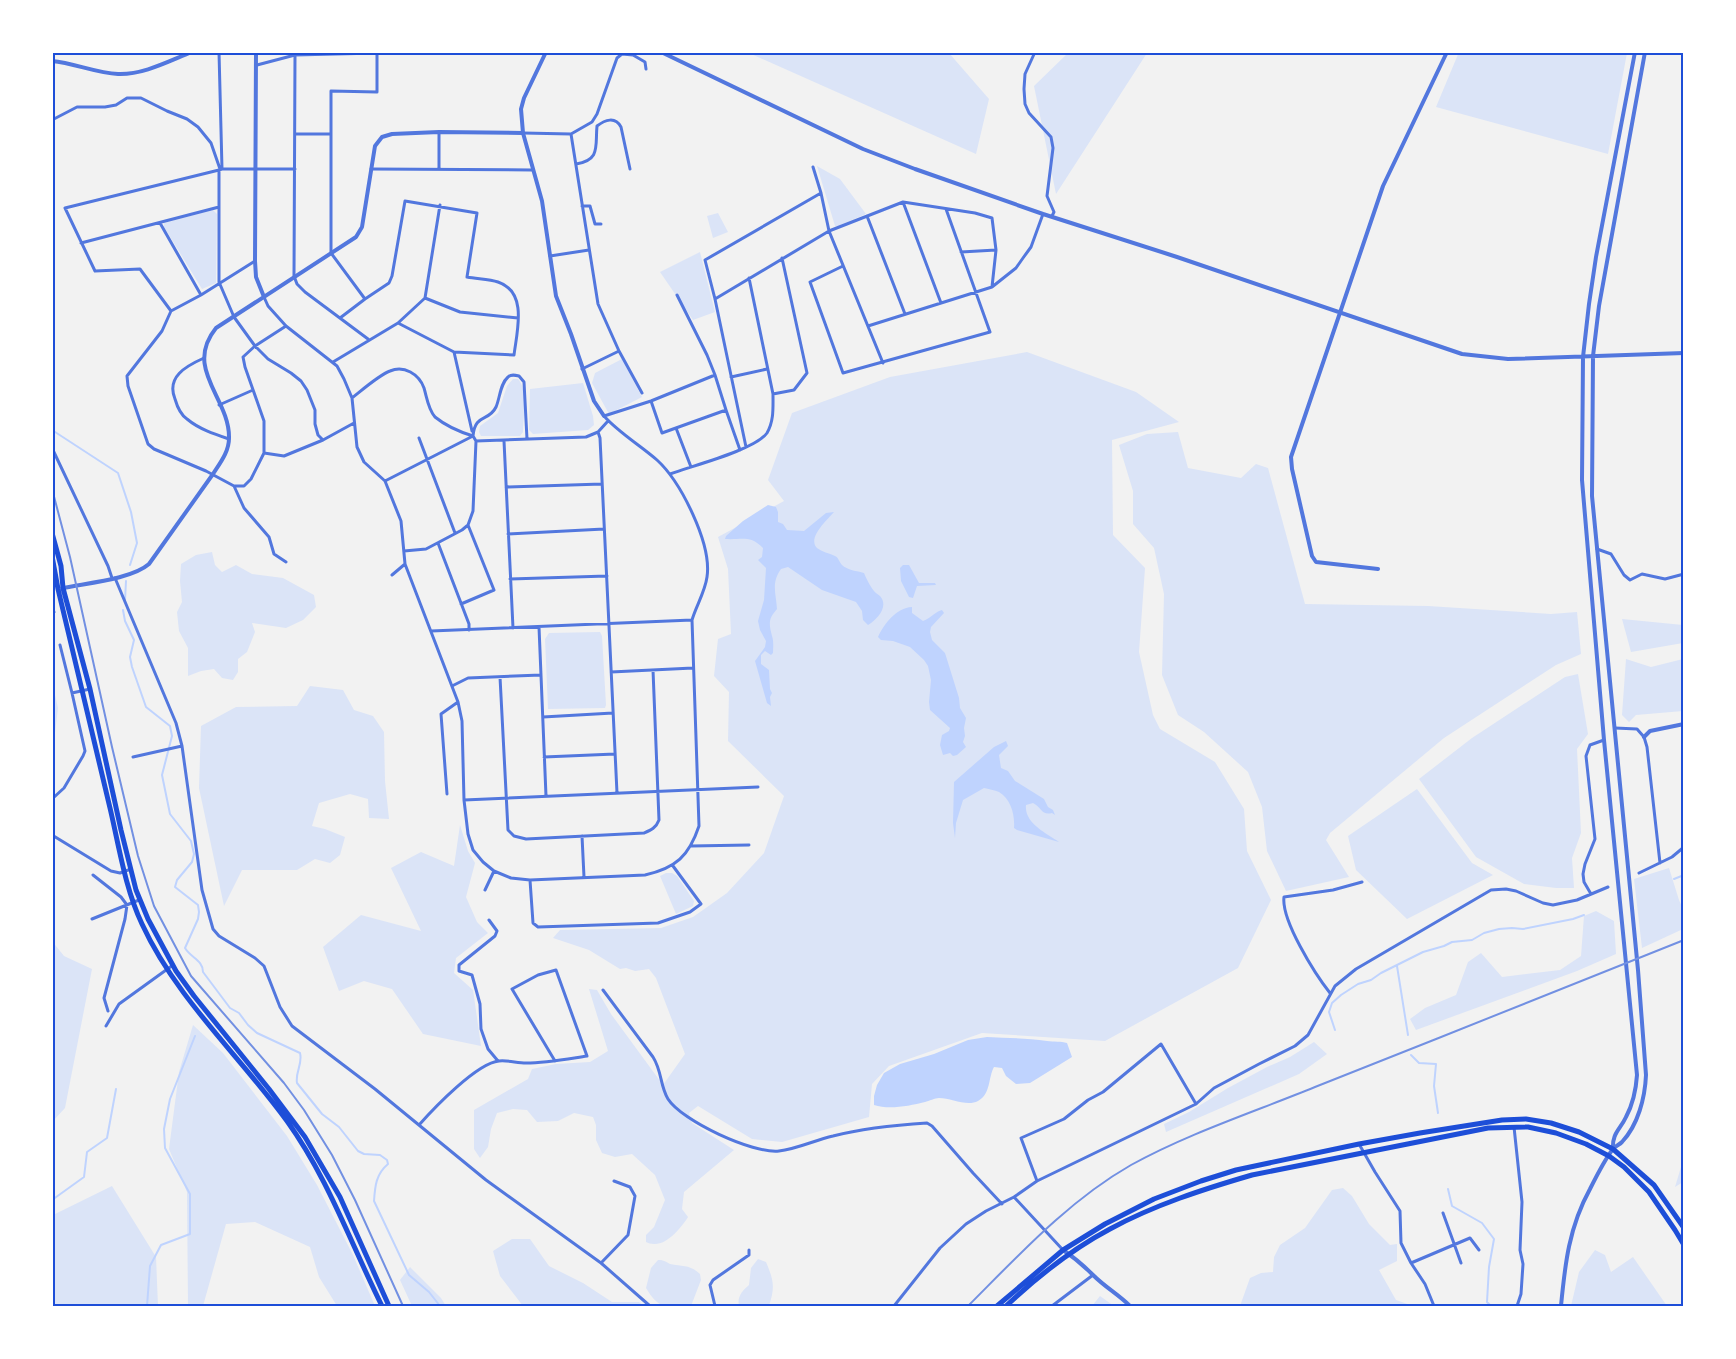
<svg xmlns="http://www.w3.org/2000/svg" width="1736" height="1359" font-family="'Public Sans',sans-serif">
<rect width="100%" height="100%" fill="#f2f2f2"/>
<path fill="#dbe4f7" d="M1459 52 1627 53 1608 154 1436 107Z
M749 53H949L989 99 976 154Z
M1068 53H1147L1056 194 1034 86Z
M817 166 840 179 866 214 838 226H835Z
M213 210 217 214 216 283 202 289 164 227V223Z
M718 213 728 232 713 238 707 216Z
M700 252 715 312 693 320 660 272Z
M1027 352 1136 392 1179 422 1112 440 1113 535 1145 568 1139 652 1153 715 1160 729 1215 762 1244 809 1247 851 1271 900 1238 968 1105 1041 982 1033 889 1066 872 1084 869 1117 782 1142 752 1139 698 1106 689 1113 692 1123 734 1150 684 1192 682 1209 688 1217C682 1227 667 1245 654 1244 651 1244 648 1243 646 1242V1235L654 1227 665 1200 655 1175 632 1154 615 1157 602 1153 596 1140V1125L593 1117 574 1113 558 1121 537 1122 527 1110 513 1109 497 1113 491 1129 488 1147 480 1158 474 1149V1110L528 1079 532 1069 556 1064 590 1062 608 1051 589 989 597 990 611 1014 663 1085 685 1054 656 978 649 969 635 971 626 968 620 969 589 950 553 938 560 930 661 928 693 917 727 893 764 853 784 796 728 741 729 692 714 676 718 639 731 634 728 569 718 537 784 501 768 480 792 413 890 377Z
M622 359 642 397 609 414 592 383 595 373Z
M513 379H518C529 391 523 417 523 432L520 436H481L479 432 480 426 498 413 507 386Z
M583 383 593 416 594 425 588 430 533 434 529 430 530 389Z
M1178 432 1188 468 1241 478 1256 464 1268 468 1305 604 1428 606 1551 614 1577 612 1581 654 1556 665 1444 738 1330 833 1326 840 1349 877 1286 891 1267 851 1262 807 1248 772 1204 732 1178 715 1162 675 1164 594 1154 548 1133 524V491L1119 445 1147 434Z
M212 552 215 565 222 572 236 565 252 574 283 578 314 595 316 607 303 620 286 628 252 623 255 632 247 652 238 659V672L233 680 222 678 214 669 201 671 188 676V648L179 631 177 612 182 602 180 581 181 564 196 555Z
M1622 619 1683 625V643L1631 652Z
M600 632 602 636 606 705 605 708 548 709 545 639 549 633Z
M1626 659 1651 667 1683 659V711L1636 715 1629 722 1622 715Z
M1578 674 1588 734 1577 749 1581 833 1572 858 1574 888H1556L1524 884 1476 857 1419 779 1472 738 1565 677Z
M53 686 58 708 53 749H52Z
M310 686 343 690 354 710 373 716 384 732 385 781 389 819 369 818 368 799 350 794 319 803 312 826 325 829 345 837 340 855 330 863 315 859 297 870H242L224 906 199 788 201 726 236 707 297 706Z
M1417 789 1472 863 1493 875 1407 919 1356 870 1348 836Z
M460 825 468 851 475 863 466 897 477 922 488 933 456 958 454 973 473 990 481 1046 423 1034 392 989 364 981 339 991 323 947 361 915 421 931 391 868 421 852 454 866Z
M1669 868 1679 900 1683 909V929L1642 948 1634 879Z
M666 873H672L677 876 694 901 693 906 676 914 660 876Z
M1596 911 1614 921 1616 954 1577 971 1416 1030 1410 1019 1425 1008 1456 995 1468 962 1481 953 1502 977 1560 970 1581 956 1584 916Z
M52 941 64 956 92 969 65 1108 53 1121Z
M193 1025 223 1053 287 1136 317 1185 353 1255 375 1306H337L319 1277 310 1247 255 1222 226 1224 203 1306H188L187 1192 169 1149 179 1072Z
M1314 1042 1327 1054 1299 1074 1166 1132 1164 1124 1189 1112 1228 1088 1267 1067 1290 1057Z
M1683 1163V1182L1675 1187 1681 1167Z
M112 1186 156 1257 158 1306H53V1215Z
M1343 1188 1352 1196 1369 1224 1390 1245 1397 1244V1261L1379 1270 1396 1300 1413 1306H1240L1250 1278 1261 1273 1273 1272 1274 1257 1280 1245 1305 1228 1332 1190Z
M512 1239H530L549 1266 583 1283 612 1302H639L644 1306H523L500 1276 493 1251Z
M1595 1250 1605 1255 1611 1272 1633 1257 1667 1306H1571L1579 1272Z
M758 1259 766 1262C774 1281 775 1287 769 1306H739C737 1297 742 1291 749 1285L751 1268Z
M658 1260C664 1260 666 1262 670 1264 683 1267 689 1264 700 1274L701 1280 691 1306C667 1307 660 1311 646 1288L651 1268Z
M410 1267 441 1298 446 1306H412L400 1280Z
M1100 1296 1114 1306H1092Z"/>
<path fill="#bfd3fe" d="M768 505 776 507 778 512V522L783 524 787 530 804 531 826 513 834 512C827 520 807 538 817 548 822 552 829 553 835 556 839 558 839 562 842 565 847 570 857 571 864 573 866 578 870 586 874 591 875 593 878 594 880 596 889 606 878 619 868 625L863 620 862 611 856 602 822 590 788 567 781 569C771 583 776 593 777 609 768 619 769 624 772 636 774 642 773 648 773 653L771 655 765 651 761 655V664L769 670 770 689 772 693 770 697 771 706 767 703 755 661 765 647 766 641 760 630 758 621 764 600 766 568 758 560 762 557 763 548C750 535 743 540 725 539L726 536 743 521Z
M903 565H909L919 583H935L936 585 917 586 913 598 909 597 901 581 900 568Z
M912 607V613L923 621C931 618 936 611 942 610L944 613 931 627 930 632 932 640 945 653 959 698 960 708 966 718 964 728 965 736 963 742 966 747 957 755 953 756 950 753 943 755 940 745 942 735 949 731 950 728 930 710 929 702 931 680 928 666 924 660 910 647 893 641 881 640 878 637C884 624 896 608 912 607Z
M1006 741 1008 746 999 755 1001 768 1008 771 1015 781 1044 799 1048 807 1053 810 1055 815 1052 813C1042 816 1041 807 1033 803L1026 805C1024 823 1046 833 1059 842L1017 830 1014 828C1015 815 1011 799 999 792 995 790 988 789 984 788L963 800 956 823 955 838 953 823 954 782 994 747Z
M987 1037C1007 1038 1027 1038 1047 1041 1054 1042 1061 1041 1067 1043L1072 1057 1030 1083 1016 1084 1006 1076 1002 1068 994 1067C988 1078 991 1094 978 1101 967 1107 951 1098 939 1098 935 1098 929 1101 925 1102 909 1106 889 1110 874 1105V1096L877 1085 884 1073 900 1064 934 1054 968 1040Z"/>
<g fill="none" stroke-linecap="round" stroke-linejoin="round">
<path stroke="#bfd3fe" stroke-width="2" d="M52 430 118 473 131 512 137 543 130 565
M125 600 126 581
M123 610 125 621 134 640 130 657 132 667 146 707 170 726 172 736 162 775 170 814 191 841 194 854 192 862 177 880 175 887 198 905 199 912 198 919 185 948C191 958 203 960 203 972L230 1008 239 1013 248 1025 257 1033 300 1053C303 1064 295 1072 297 1083L322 1114 339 1127 358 1151 364 1154 380 1155 387 1160 388 1164C376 1174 375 1186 374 1201L409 1275 429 1292 440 1306
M1674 879 1684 875
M1397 966 1408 1035
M1335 1030 1329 1012 1332 1003 1341 995 1358 984 1371 980 1381 973 1423 952 1444 946 1452 942 1472 940 1484 933 1499 929 1512 928 1523 929 1573 919 1584 915
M1411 1055 1419 1063 1436 1064 1434 1086 1438 1113
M1448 1189 1452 1206 1482 1223 1494 1239 1489 1267 1487 1302 1491 1306
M52 1200 84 1177 87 1152 107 1138 116 1089
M147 1306 150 1266 161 1245 190 1234V1194L165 1148 164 1129 170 1099 195 1036"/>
<path stroke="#5277de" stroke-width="3" d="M219 52 222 169 219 170V282L234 317 255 346 268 359 291 373 301 381 307 390 315 410V424L318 435 323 440
M377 52V92L331 91V253L365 299 389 283 392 276 405 201 477 213 467 277C477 279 489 279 498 282 528 292 517 331 514 355L454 352 398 323
M1035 52 1025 74 1024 89 1025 104 1029 113 1051 137 1053 148 1047 196 1054 212 1052 216
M295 55 294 276 297 284 305 292 368 339
M257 65 295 55 377 53
M52 120 77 107H105L116 105 127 98H141L167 111 187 119 198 127 211 143 220 169
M523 133 571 134 598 304 619 351 642 393
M295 134H331
M571 134 592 122 597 114 617 58 622 54 633 55 645 62 646 69
M576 164C601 160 595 146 597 126 605 120 615 116 621 127L630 169
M813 167 821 193 829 231 883 363
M222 169H295
M371 169 532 170
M439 169V132
M219 170 65 208 95 271 140 269 171 311 162 331 127 376 128 386 148 444 154 449 206 471 234 486H244L251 479 264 453V421L245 367 243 357 255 346 286 326
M903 202 941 303
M582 206H590L595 224H601
M867 216 905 314
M160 223 201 295
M81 243 219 207
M961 252 996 250
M550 256 589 250
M843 266 810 282 843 373 990 332 946 209
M677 295 707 355 715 375
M264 297 268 306 286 326 337 366 344 379 352 398 357 447 364 462 385 481 401 521 405 564 458 702 462 721 464 800 468 834 473 850 483 862 494 871 511 878 530 880 645 875C676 868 689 856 699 826L692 620C696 606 705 592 707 577 712 544 681 482 657 460 640 445 619 433 604 416L651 401 715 375 726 410 662 433 651 401
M425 298 460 312 518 318
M715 299 829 231 903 202 975 213 992 218 996 250 992 287
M171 311 201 295 255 261
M340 318 365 299
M868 326 992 287 1016 268 1023 258 1031 247 1043 214
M454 352 472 431
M204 358C186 366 166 377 175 399 177 406 181 415 187 419 199 429 214 434 229 439
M333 362 398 323 425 298 440 205
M582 369 619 351
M731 377 767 369
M773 394 794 390 807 373 782 258
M352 398C361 391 379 375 390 371 404 365 419 374 424 388 427 398 428 409 435 417 446 426 460 432 473 436L476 441 586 437 598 432 608 421
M219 405 253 390
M726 410 740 450
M676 428 691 467
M598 432 600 438 617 793
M419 438 455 533
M504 441 513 628
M746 447 715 299 705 260 821 193
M52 448 108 566 112 578
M264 453 284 456 323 440 354 423
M670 474C691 466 755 450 767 433 774 421 773 408 773 394L749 278
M385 481 473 436C475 413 489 422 496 407 500 398 500 384 508 377 511 374 515 375 519 376L524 382 527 439
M234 486 244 508 269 537 274 554 286 562
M506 487 602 484
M508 534 604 529
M438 543 469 624V630
M1597 549 1611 554 1624 575 1630 580 1642 574 1665 579 1684 574
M404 551 426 549 462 530 468 525 473 511 476 441
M392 575 405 564
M115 578 176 723 182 746 202 890 213 929 219 936 255 958 264 966 280 1007 292 1026 375 1089 486 1180 601 1263 650 1306
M510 579 607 576
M461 604 494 590 468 525
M52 607 54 612
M539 627 546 796
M431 631 692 620
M60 645 72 693 90 689
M611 672 693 668
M500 677 508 830 514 836 526 839 644 833C651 830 656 828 659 820L653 670
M452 686 468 678 541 675
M543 717 613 713
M1615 728 1637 729 1644 737 1647 747 1660 863
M133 757 182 746
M544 757 615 754
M447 794 441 714 458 702
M52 799 64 788 83 756 85 751 72 693
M464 800 758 787
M52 835 111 871 120 873 131 869
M582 836 584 877
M691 846 749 845
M1639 873 1672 857 1684 847
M93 875 121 897 127 905 125 919 104 998 108 1011
M530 880 533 923 538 927 658 923 690 912 701 904 673 866
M485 890 494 871
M1591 894 1584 882 1583 874 1585 864 1595 839 1586 756 1590 745 1604 740
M92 919 139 900
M489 920 497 931 495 936 459 965V971L472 975 480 1004 481 1029 488 1049 498 1061
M603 990 653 1057C662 1071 660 1086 668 1099 682 1121 753 1154 779 1151 797 1149 815 1140 833 1136 864 1128 895 1125 927 1123L932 1126 973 1173 1002 1204
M1330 993C1315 974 1281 920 1284 897L1333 890 1362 882
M106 1026 119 1004 173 965
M419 1125C434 1108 477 1063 499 1061 508 1060 517 1063 526 1063 546 1063 567 1059 587 1056L556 970 538 975 512 989 555 1061
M1514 1127 1522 1202 1520 1250 1523 1264 1521 1294 1517 1306
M1359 1144 1375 1172 1400 1211 1401 1243 1411 1263 1425 1284 1434 1306
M1037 1181 1021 1138 1064 1119 1088 1100 1103 1092 1161 1044 1196 1104
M1014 1197 1063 1250
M1443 1213 1461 1263
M601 1263 628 1235 635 1196 630 1187 614 1181
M1411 1263 1470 1238 1479 1250
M715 1306 710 1285 713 1280 749 1255V1250
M894 1306 940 1248 966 1224 986 1211 1014 1197 1037 1181 1196 1104 1214 1088 1259 1064 1295 1046 1308 1035 1335 986 1356 969 1491 890 1506 889 1516 891 1543 903 1553 905 1577 900 1608 887
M1052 1306 1093 1275"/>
<path stroke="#5277de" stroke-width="4" d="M256 52 255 261 256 277 264 297
M546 52 524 98 521 109 523 133 542 201 556 296 571 334 594 401 604 416
M661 52 863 149 915 169 1043 214 1177 257 1462 354 1508 359 1684 353
M52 61C74 63 96 73 118 74 143 75 169 61 192 52
M1378 569 1316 562 1312 556 1292 469 1291 457 1383 186 1447 52
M63 588C87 583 132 579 149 564L213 474C220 463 229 452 229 438 230 398 183 369 216 328L356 237 362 227 375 146 382 137 392 134 439 132 523 133
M1644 737 1650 731 1684 724
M1613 1149C1612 1133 1620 1130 1626 1117 1633 1104 1636 1090 1637 1075L1604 740 1582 480 1583 357 1589 304 1596 257 1635 52
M1063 1250C1075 1258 1083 1265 1093 1275 1105 1287 1119 1295 1130 1306
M1561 1306C1565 1264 1569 1227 1590 1189 1596 1177 1605 1159 1613 1149 1615 1146 1619 1145 1622 1142 1638 1125 1645 1098 1646 1075L1638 970 1592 496 1593 356 1599 306 1645 52"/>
<path stroke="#1d4ed8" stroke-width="5" d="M52 533 61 566 63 588 90 689 121 830 136 890 148 919 176 971 194 996 269 1089 305 1137 340 1197 389 1306
M52 556 58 589C76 662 92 735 110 808 119 846 125 888 142 924 176 998 239 1055 287 1121 328 1178 351 1244 382 1306
M997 1306 1063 1250 1105 1224 1154 1199 1201 1181 1236 1170 1359 1144 1420 1133 1502 1120 1526 1119 1551 1123 1579 1132 1613 1149 1654 1185 1684 1228
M1006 1306C1037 1277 1072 1249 1110 1229 1154 1205 1204 1189 1252 1175L1488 1128 1528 1127 1556 1133 1586 1144 1609 1156 1624 1167 1649 1192 1675 1230 1684 1245"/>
<path stroke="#7290e2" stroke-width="2" d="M52 489 70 557 112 747 138 856 154 906 191 976 284 1083 304 1110 332 1155 355 1200 403 1306
M968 1306C1018 1256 1068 1201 1131 1165 1189 1133 1254 1112 1315 1087 1438 1038 1561 990 1684 940"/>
</g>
<rect width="1736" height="1359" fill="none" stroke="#ffffff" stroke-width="108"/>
<rect x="54" y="54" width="1628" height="1251" fill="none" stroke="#1d4ed8" stroke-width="2"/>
</svg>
